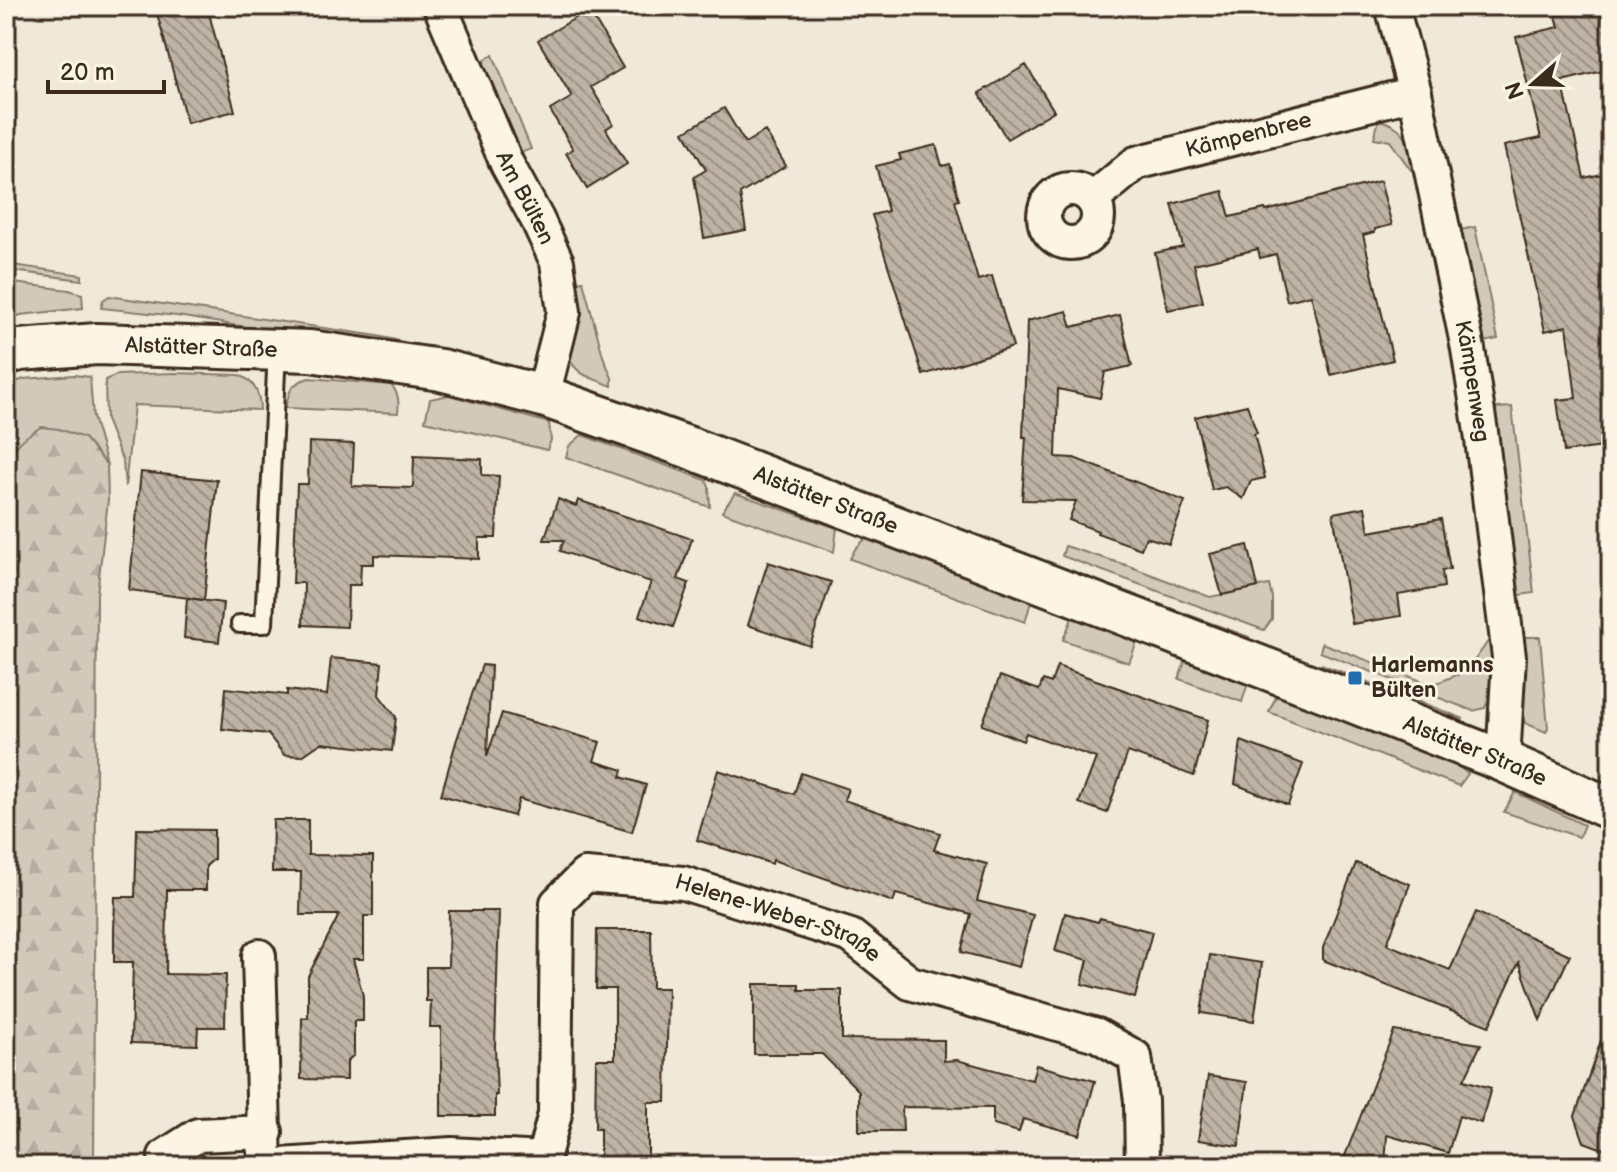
<svg xmlns="http://www.w3.org/2000/svg" width="1617" height="1172" font-family="'Balsamiq Sans',sans-serif">
<defs>
<pattern id="forest-firs" width="22" height="20" patternUnits="userSpaceOnUse" patternTransform="scale(2)"><rect width="22" height="20" fill="#d2c9ba"/><path d="M5 1l3.5 6h-7zM16 11l3.5 6h-7z" fill="#b5ad9f"/></pattern>
<pattern id="building-back-hatch" width="6" height="6" patternUnits="userSpaceOnUse" patternTransform="scale(2)"><rect width="6" height="6" fill="#beb3a4"/><path d="M-1 5l2 2M0 0l6 6M5-1l2 2" fill="none" stroke="#9c9285"/></pattern>
</defs>
<rect width="100%" height="100%" fill="#f0e9d9"/>
<filter id="ink" filterUnits="userSpaceOnUse"><feTurbulence type="fractalNoise" baseFrequency=".0125" numOctaves="2"/><feDisplacementMap in="SourceGraphic" scale="16" xChannelSelector="R" yChannelSelector="G"/><feConvolveMatrix kernelMatrix="1 2 1 2 8 2 1 2 1" color-interpolation-filters="sRGB"/></filter>
<g filter="url(#ink)">
<path fill="#d2c9ba" stroke="#867a6c" stroke-width="2" d="M493 55 531 149 523 152 517 148 484 71 483 64 486 59Z
M1379 120C1408 126 1408 144 1415 169L1411 170 1390 141 1374 138Z
M1475 227 1498 339 1478 343 1455 231Z
M6 264 82 275V280L6 270Z
M583 281 603 356 612 378V386C593 378 578 377 568 357L576 282Z
M6 282 69 290 82 294 83 308 21 315 6 319Z
M109 296 378 336 499 364 497 367 177 316 101 308 103 300Z
M174 373 239 375C255 381 260 394 260 410L134 405 125 487 123 462 106 420 105 380 117 375Z
M74 375 90 377 93 417 107 465 84 438 12 453 6 470V385L24 379Z
M309 378 391 385C399 393 399 402 398 413L285 408C289 391 291 383 309 378Z
M449 395 549 423 551 440 547 450 425 421 430 399Z
M1512 407 1534 593 1520 595 1513 588 1490 419 1497 408Z
M582 435 706 480 709 486 710 507 566 457 569 446Z
M735 493 837 528 834 552 722 512Z
M865 539 1032 599 1025 622 850 559 855 549Z
M1065 546 1129 566 1210 597 1269 585 1272 597V619L1264 630 1062 556Z
M1067 570 1249 637V641L1065 574Z
M1073 616 1138 639 1129 663 1063 640Z
M1525 637H1540L1548 728 1546 732 1525 723 1520 709Z
M1489 640 1496 661 1493 689 1485 708 1473 711 1320 652 1322 643 1432 685 1467 671Z
M1186 658 1249 680 1242 702 1179 679Z
M1321 664 1464 719 1436 713 1328 672Z
M1278 692 1450 760 1468 774 1459 786 1269 712Z
M1515 792 1584 825 1579 837 1504 812Z"/>
<path fill="url(#forest-firs)" stroke="#867a6c" stroke-width="2" d="M41 427 59 429 84 438 107 465 108 500 97 594 94 1166H10L6 846V470C13 447 20 439 41 427Z"/>
<path fill="url(#building-back-hatch)" stroke="#3b2a1e" stroke-width="2" d="M155 6H207L235 111 187 123Z
M1597 6H1611V69L1562 81 1584 178 1611 172V446L1564 452 1557 400 1576 398 1567 326 1545 331 1504 146 1541 138 1516 37 1559 27 1556 16Z
M589 10 623 68 591 87 613 124 606 129 627 164 587 189 566 153 573 149 550 110 572 97 538 40Z
M1026 65 1054 111 1007 139 979 93Z
M724 108 745 143 765 131 786 166 740 194 746 230 704 238 694 177 706 170 684 132Z
M936 145 942 166 950 164 959 200 955 201 978 280 992 276 1013 347 923 375 872 215 888 211 876 166 901 160 899 154Z
M1380 181 1392 225 1375 229V232L1363 235 1393 360 1331 375 1311 295 1287 301 1276 254 1260 258 1258 249 1194 264 1203 302 1168 310 1155 253 1183 247 1172 204 1223 191 1230 217 1265 209 1266 211Z
M1067 311 1072 327 1120 315 1132 366 1105 372 1100 398 1058 389 1056 457 1074 458 1185 501 1169 544 1146 537 1141 549 1097 533 1098 531 1069 520 1076 501 1022 500 1026 437H1023L1027 321Z
M1247 405 1257 433 1254 434 1265 478 1251 481 1243 499 1226 487 1212 490 1195 417Z
M309 442 354 444 352 486 413 488 414 456 482 459V475L499 476 496 538H479V559L374 555V564H361L360 585H348L347 627 303 625 304 583H293L297 484H308Z
M141 472 217 480 204 600 129 590Z
M558 499 576 506 578 500 692 539 678 579 689 583 673 627 639 616 651 582 560 551 564 540H544Z
M1365 507 1369 532 1441 519 1450 569 1442 571 1444 587 1398 595 1401 616 1352 624 1333 513Z
M1248 545 1258 587 1222 595 1210 554Z
M768 562 831 582 810 646 748 625Z
M187 598 223 603 219 642 184 638Z
M331 658 382 663 379 695 396 717 392 751 321 743 302 756 284 755 268 734 222 729 226 688 287 695V690L327 695Z
M482 665 491 666 487 756 502 713 600 742 594 761 623 770 621 777 646 785 632 832 519 799 514 816 441 795 456 742Z
M1057 666 1208 720 1194 776 1128 752 1107 813 1079 803 1096 758 1026 733 1023 741 982 725 1000 676 1039 690 1043 680 1051 683Z
M1241 741 1303 764 1288 805 1235 784Z
M718 770 794 794 801 773 848 789 844 800 940 833 934 850 987 864 977 901 1033 915 1019 967 961 952 971 914 896 894 893 902 773 860 772 864 697 840Z
M273 820H308V855L373 856V916H364V959H353L363 996V1021H354V1055L347 1061V1080L301 1079 302 1018H308V976L339 915H300L301 872H272Z
M137 829 214 830V859L206 866V890H167L166 974 226 975 225 1027H198L197 1045 131 1043 133 962H114V932L115 897H135Z
M1356 863 1410 884 1387 944 1450 970 1476 912 1570 955 1540 1020 1519 962 1489 1026 1323 960V948Z
M449 911H499L495 1047 497 1095H495V1116H441V1027H430L431 1001H426V967H448Z
M1065 913 1098 922 1100 918 1152 932 1135 998 1082 984 1088 960 1055 951Z
M597 930H651L652 988H668L666 1102H648V1166H600V1129H595L596 1059H615V989H596Z
M1210 955 1262 963 1254 1021 1201 1013Z
M754 984H799V990H842V1039L944 1040V1061L957 1060 1032 1080 1036 1065 1095 1081 1080 1135 1023 1119 1019 1132 993 1125V1108L902 1107 903 1131H859V1091L822 1054H754Z
M1606 1026H1611V1152L1584 1142 1575 1116Z
M1394 1031 1481 1044 1464 1080 1491 1088 1481 1123 1459 1116 1448 1153 1387 1135 1385 1166H1341Z
M1208 1076 1247 1082 1239 1146 1198 1140Z"/>
<g fill="none" stroke-linecap="round" stroke-linejoin="round">
<defs>
<path id="service" d="M240 624H264L277 350"/>
<g id="minor">
<path id="s1" d="M440 6 507 164 537 219 557 262 564 312 543 396"/>
<path id="s2" d="M1392 6 1415 93 1468 349 1481 432 1509 657 1503 761"/>
<circle cx="1071" cy="216" r="27"/>
<path id="s3" d="M1093 199 1136 163 1415 93"/>
<path d="M259 956 265 1166"/>
<path d="M178 1166 165 1156 198 1135 266 1132"/>
<path d="M264 1166 452 1154 543 1159"/>
<path id="s4" d="M543 1166V1159L555 1114 557 903 585 875 683 883 851 936 910 983 1097 1035 1135 1057 1141 1101 1142 1166"/>
</g>
<g id="tertiary">
<path id="s5" d="M6 354 20 350 97 344 310 351 441 370 543 396 690 448 1348 700 1503 761 1611 809"/>
</g>
</defs>
<use href="#service" stroke="#3b2a1e" stroke-width="22"/>
<use href="#minor" stroke="#3b2a1e" stroke-width="38"/>
<use href="#tertiary" stroke="#3b2a1e" stroke-width="46"/>
<use href="#service" stroke="#fcf5e5" stroke-width="16"/>
<use href="#minor" stroke="#fcf5e5" stroke-width="32"/>
<use href="#tertiary" stroke="#fcf5e5" stroke-width="40"/>
</g>
</g>
<rect fill="#1f6fb2" stroke="#fcf5e5" stroke-width="3" x="1347" y="670" width="16" height="16" rx="4"/>
<g text-anchor="middle" dominant-baseline="central" stroke-width="6" stroke-linejoin="round" paint-order="stroke">
<g font-size="22" fill="#3b2a1e" stroke="#fcf5e5">
<text stroke="none"><textPath href="#s3" startOffset="172">Kämpenbree</textPath></text>
<text stroke="none"><textPath href="#s1" startOffset="210">Am Bülten</textPath></text>
<text stroke="none"><textPath href="#s5" startOffset="196">Alstätter Straße</textPath></text>
<text stroke="none"><textPath href="#s2" startOffset="384">Kämpenweg</textPath></text>
<text stroke="none"><textPath href="#s5" startOffset="844">Alstätter Straße</textPath></text>
<text stroke="none"><textPath href="#s5" startOffset="1540">Alstätter Straße</textPath></text>
<text stroke="none"><textPath href="#s4" startOffset="504">Helene-Weber-Straße</textPath></text>
</g>
<g font-size="22" font-weight="bold" fill="#3b2a1e" stroke="#fcf5e5" text-anchor="start">
<text x="1371" y="665">Harlemanns<tspan x="1371" dy="25">Bülten</tspan></text>
</g>
</g>
<rect width="1617" height="1172" fill="none" stroke="#fcf5e5" stroke-width="32"/>
<rect x="16" y="16" width="1585" height="1140" fill="none" stroke="#3b2a1e" stroke-width="3" filter="url(#ink)"/>
<g transform="translate(1533 84) rotate(250)" stroke="#fcf5e5" stroke-width="6" paint-order="stroke">
<path d="M0-6L14 30L0 20L-14 30Z" fill="#3b2a1e"/>
<text y="-12" font-size="22" font-weight="bold" text-anchor="middle" fill="#3b2a1e">N</text>
</g>
<path d="M48 80v12h116v-12" fill="none" stroke="#3b2a1e" stroke-width="4"/>
<text x="60" y="80" font-size="24" fill="#3b2a1e" stroke="#fcf5e5" stroke-width="6" paint-order="stroke">20 m</text>
</svg>
